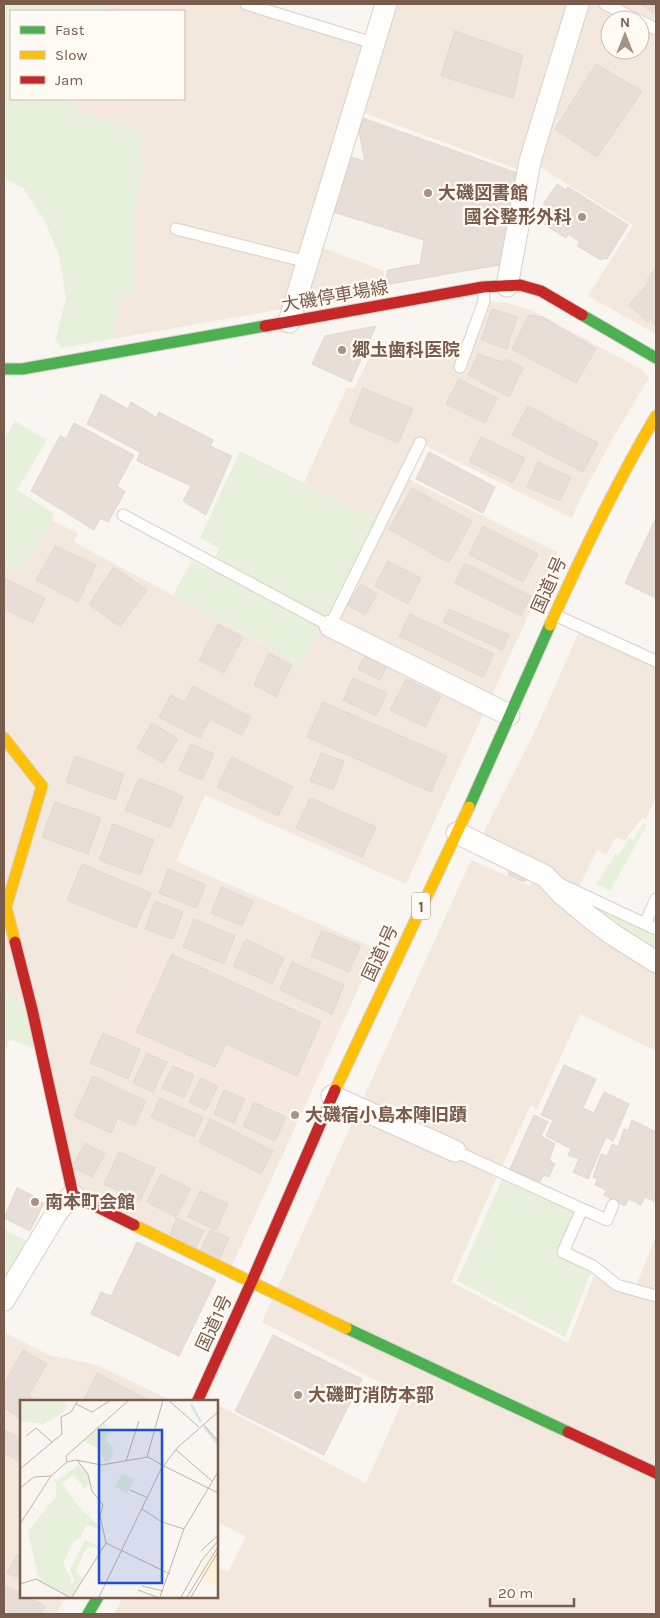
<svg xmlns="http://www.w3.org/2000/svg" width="660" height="1618" font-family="Karla,'Noto Sans JP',sans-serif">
<rect width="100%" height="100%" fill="#f9f5f0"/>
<path fill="#f2e8de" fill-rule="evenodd" d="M102 4H246L373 42 386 4H656V334L588 296 633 225 530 161 528 173 353 109 313 244 384 271 380 292 111 339 123 289 135 292 134 209 143 164 137 130 75 112 71 99H184V11H102ZM610 20H640V50H610Z
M484 301 507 303 531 310 641 369 649 378 614 436 579 501 572 518 420 443 404 477 557 552 406 884 205 795 176 861 376 949 341 1027 142 939 98 1029 298 1121 229 1272 73 1195 32 1010 4 993V563L18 572 53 521 78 533 74 542 300 664 381 521 304 483 347 387 354 389 375 346 465 353Z
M581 627 656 661V797L646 819 642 818 624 841 616 837 606 855 597 850 579 887 568 882 566 887 656 962V1051L580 1014 537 1109 531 1105 499 1172 451 1282 568 1343 594 1276 611 1288 632 1296 656 1236V1614H114L123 1597H216V1566L228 1572 246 1537 216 1521V1413L220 1406 366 1483 405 1395 262 1322 471 860 530 886 535 872 478 844 536 729Z
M4 1332 49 1355 97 1365 168 1399 167 1402H21V1597H66L56 1614H4Z"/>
<path fill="#f6e8e1" d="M142 939 341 1027 298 1121 98 1029Z"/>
<path fill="#e7f0db" d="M4 4H102V11H11V99H71L75 112 137 130 143 164 134 209 135 293 123 289 111 339 63 348 55 340 66 298 59 256 45 221 23 188 4 178Z
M15 421 47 440 17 490 53 513V521L18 572 4 563V439Z
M240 451 381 521 330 626 323 622 300 664 173 595 192 561 209 570 219 548 200 538Z
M643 823 647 825 610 891 597 884 615 854 618 856 629 838 633 840Z
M599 906 656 934V956L594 915Z
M4 993 32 1009 41 1051 9 1039 7 1047 4 1051Z
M502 1180 575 1212 557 1254 591 1272 565 1337 457 1281Z
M4 1229 36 1246 4 1300Z"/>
<path fill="#e6ded7" stroke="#e2d8d2" d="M639 4H656V14Z
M455 31 523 55 513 98 441 76Z
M596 64 642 91 597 157 555 129Z
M363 118 520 174 505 264 384 285 388 270 420 264 424 240 333 212 350 157 365 161 359 132Z
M557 184 566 190 568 187 628 225 607 259 604 258 601 260 577 246 580 242 568 234 566 238 544 224 553 210 543 204Z
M656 267V287L647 280Z
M648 283 656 289V326L650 318 648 322 629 305Z
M492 309 517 317 507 349 481 340Z
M529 315 543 317 596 349 576 383 512 349Z
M376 326 351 382 312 364 325 336Z
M478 354 503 362 506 359 523 368 509 397 468 375Z
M459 379 497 398 485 423 446 404Z
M363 388 413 409 398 443 349 422Z
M101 394 128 409 131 402 156 417 159 412 213 440 210 446 232 456 206 515 183 501 191 486 137 461 140 452 87 424Z
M528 406 598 443 583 472 512 435Z
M74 423 134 455 117 486 125 492 108 522 100 518 94 530 31 491 60 436 66 439Z
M481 437 525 458 513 483 469 462Z
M429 452 495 487 483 513 416 479Z
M538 462 571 477 560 501 527 487Z
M412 488 472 521 449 563 389 529Z
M656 518V598L625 583Z
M483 526 538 554 523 582 469 554Z
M55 546 96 565 78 602 36 580Z
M388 561 421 578 408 604 375 586Z
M465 563 531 596 521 616 455 583Z
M114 567 147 590 120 627 89 604Z
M4 578 45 598 33 623 4 609Z
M361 584 377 594 365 615 348 605Z
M449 609 509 635 502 650 443 622Z
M410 614 494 654 483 677 399 636Z
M218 624 243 637 224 673 199 660Z
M269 653 292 665 276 697 254 685Z
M365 655 387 666 380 680 358 669Z
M353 678 387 693 376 716 343 700Z
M406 679 441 696 425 727 390 710Z
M193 686 251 717 242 735 210 719 200 738 159 717 171 695 185 702Z
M323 702 447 756 431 792 307 737Z
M152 723 178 739 163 763 137 748Z
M191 744 214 754 202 780 179 770Z
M321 753 344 761 333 790 310 781Z
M75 756 124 774 115 800 66 782Z
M232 757 293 787 278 816 217 787Z
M139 778 183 796 170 828 125 810Z
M310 798 376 827 362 857 296 828Z
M55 802 101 818 88 854 42 837Z
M113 824 154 840 140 875 99 860Z
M82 864 151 893 136 928 67 900Z
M511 866 528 877 526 881 525 880 524 882 508 875Z
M168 869 206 885 196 908 159 893Z
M222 887 253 901 242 926 211 913Z
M155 901 183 912 173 939 145 929Z
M194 919 235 936 224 964 183 947Z
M322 930 360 946 349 972 311 956Z
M246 939 284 958 272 984 233 966Z
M172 954 321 1022 297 1076 226 1044 215 1067 136 1032Z
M292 962 344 985 332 1014 280 990Z
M103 1033 140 1049 128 1079 90 1063Z
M147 1053 167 1062 153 1092 133 1083Z
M564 1065 596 1079 583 1108 594 1113 604 1092 629 1104 613 1141 606 1137 588 1179 573 1172 579 1159 568 1155 571 1149 546 1136 553 1120 541 1115Z
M173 1066 194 1075 184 1098 162 1088Z
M93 1076 146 1101 134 1126 118 1118 111 1133 74 1116Z
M201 1078 218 1086 206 1110 189 1102Z
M224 1090 245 1099 234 1123 214 1114Z
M160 1098 203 1117 194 1137 151 1117Z
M254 1102 286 1117 275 1141 243 1126Z
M534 1115 548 1122 541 1136 555 1144 549 1160 555 1164 549 1177 544 1175 540 1182 510 1169Z
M210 1119 273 1151 261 1174 199 1142Z
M632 1120 656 1132V1202L645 1197 641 1205 629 1199 625 1206 604 1195 606 1190 595 1185 597 1179 593 1177 601 1154 607 1156 612 1144 618 1147 624 1129 628 1131Z
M85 1143 105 1154 92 1177 72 1167Z
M119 1152 155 1168 140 1201 104 1184Z
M161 1174 191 1189 176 1217 147 1202Z
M17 1188 34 1196 33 1198 44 1203 30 1231 4 1218Z
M200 1191 228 1204 216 1230 188 1217Z
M177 1218 204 1231 196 1247 170 1234Z
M210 1230 229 1238 219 1260 200 1251Z
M137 1242 216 1280 179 1356 91 1314 101 1292 111 1296Z
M273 1335 362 1379 324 1455 235 1411Z
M23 1350 47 1364 28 1396 39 1402H21V1419L4 1408V1384Z
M97 1373 152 1402H89L84 1399Z
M4 1430 21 1439V1462L4 1453Z
M17 1555 21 1557V1579L7 1573Z
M4 1585 21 1593V1597H28L45 1606 41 1614H14L4 1609Z"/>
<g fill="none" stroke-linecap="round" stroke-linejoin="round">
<defs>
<path id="lane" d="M246 4 373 43
M605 4 638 20
M640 21 656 29
M176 229 307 262
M460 367 484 301 483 287
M123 515 330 626 420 443
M555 615 656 661
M560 884 645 924 656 899
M645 924 656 929
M455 1151 582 1209 563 1252 593 1266 617 1285 656 1296
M582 1209 607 1220 613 1205"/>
<path id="street" d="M507 286 530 161 578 4
M289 322 386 4
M330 626 509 715
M457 833 545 876 563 895 592 919 615 936 656 962
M332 1096 455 1151
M4 1300 59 1209 73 1195"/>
<path id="fast" d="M582 315 656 358
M4 369H22L265 326
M469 807 550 625
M346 1328 568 1432
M88 1614 98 1597"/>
<path id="slow" d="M550 625C582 554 616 483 656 416
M4 738 42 786 6 907 15 942
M335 1090 469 807
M134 1225 346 1328"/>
<path id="jam" d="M265 326 483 287 520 285 541 291 582 315
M15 942 32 1009 73 1195 134 1225
M197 1402 251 1283 335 1090
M568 1432 656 1473"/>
</defs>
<use href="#lane" stroke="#d7d1cb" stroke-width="13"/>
<use href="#street" stroke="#d7d1cb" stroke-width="23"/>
<use href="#fast" stroke="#d9d2cb" stroke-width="13"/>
<use href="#slow" stroke="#d9d2cb" stroke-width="13"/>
<use href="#jam" stroke="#d9d2cb" stroke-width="13"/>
<use href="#lane" stroke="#fefefd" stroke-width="11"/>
<use href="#street" stroke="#fefefd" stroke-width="21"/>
<use href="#fast" stroke="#4caf50" stroke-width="11"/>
<use href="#slow" stroke="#ffc107" stroke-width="11"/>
<use href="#jam" stroke="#c62828" stroke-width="11"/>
</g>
<g fill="#a69286" stroke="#fffaf3" stroke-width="2">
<circle cx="428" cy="193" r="5"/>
<circle cx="582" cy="217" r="5"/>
<circle cx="342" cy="350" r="5"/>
<circle cx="295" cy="1115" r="5"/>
<circle cx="35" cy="1202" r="5"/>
<circle cx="298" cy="1395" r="5"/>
</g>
<g text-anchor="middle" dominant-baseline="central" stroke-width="4.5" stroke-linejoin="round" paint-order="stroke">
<rect fill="#fffaf3" stroke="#a28b7f" stroke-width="1" x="412" y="892.5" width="18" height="27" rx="4"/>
<g font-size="16" font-weight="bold" fill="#7a5c4d">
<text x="421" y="906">1</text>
</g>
<g font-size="18" font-weight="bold" fill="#7a5c4d" stroke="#fffaf3" text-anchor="start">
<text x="438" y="193">大磯図書館</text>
<text x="572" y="217" text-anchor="end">國谷整形外科</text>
<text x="352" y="350">郷圡歯科医院</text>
<text x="305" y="1115">大磯宿小島本陣旧蹟</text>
<text x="45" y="1202">南本町会館</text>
<text x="308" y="1395">大磯町消防本部</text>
</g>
<g font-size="18" fill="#7a5c4d" stroke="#fffaf3">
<text transform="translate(335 296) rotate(-10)">大磯停車場線</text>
<text transform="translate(549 585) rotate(-66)">国道1号</text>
<text transform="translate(380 953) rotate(-65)">国道1号</text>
<text transform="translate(214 1323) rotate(-65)">国道1号</text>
</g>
</g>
<g transform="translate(20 1400)">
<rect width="198" height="198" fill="#f9f5f0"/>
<path d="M0 0H43L47 5 46 10 24 24 0 21ZM84 22 89 28 86 41 93 46 92 58 85 63 81 48 78 49 63 40ZM60 64 68 74 70 85 63 89 62 84 52 75 42 83 58 106 83 130 66 125 60 138 54 141 47 154 43 163 51 179V186L54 181 50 169 65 140 83 148 79 154 78 149 70 146 64 152 56 171 63 179 52 197H49L19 181 8 131 36 97V84L32 78 37 81ZM102 73 115 80 107 93 95 87Z" fill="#e7f0db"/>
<path d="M197 146V188L177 174Z" fill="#fbf2d9"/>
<path fill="none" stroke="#d0e8ea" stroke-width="2.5" d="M171 4 181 22M184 27 198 44"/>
<path fill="none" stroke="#c2b3aa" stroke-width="1" d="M148 0 179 27M56 4 72 12 91 0M184 25 198 41M6 36 16 28 32 42M156 50 192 81M127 57 143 0M57 60 68 74 72 91 83 105 80 116 86 143 150 174M106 61 119 21M47 62 56 60 81 65 128 57 144 66M144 66 198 93M0 69 42 34 41 17 51 12 58 0M0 88 14 77 31 76M110 90 126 97M122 109 142 122 164 129M0 124 31 76 47 62 46 56 109 0M181 151 198 135M0 184 16 179 49 197M122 186 143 191M118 190 137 197M52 197 86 143M79 197 141 69 158 47 198 12M140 197 164 129 198 72M161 197 182 160 198 141M167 197 198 147M171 197 198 152"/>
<path fill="#1d4ed8" fill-opacity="0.15" stroke="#1d4ed8" stroke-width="2.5" d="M79 30H142V183H79Z"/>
<rect width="198" height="198" fill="none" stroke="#7a5c4d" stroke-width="2.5"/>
</g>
<rect width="660" height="1618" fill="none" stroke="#7a5c4d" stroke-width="10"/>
<rect x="10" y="10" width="175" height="90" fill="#fffaf3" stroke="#cabbb1"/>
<rect x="20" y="26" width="25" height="8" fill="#4caf50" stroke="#cabbb1"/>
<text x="55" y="35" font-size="15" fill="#7a5c4d">Fast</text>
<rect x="20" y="51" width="25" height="8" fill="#ffc107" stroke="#cabbb1"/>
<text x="55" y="60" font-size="15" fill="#7a5c4d">Slow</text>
<rect x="20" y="76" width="25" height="8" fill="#c62828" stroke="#cabbb1"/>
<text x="55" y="85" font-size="15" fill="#7a5c4d">Jam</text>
<g transform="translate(625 35)"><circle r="24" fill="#fffaf3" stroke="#cabbb1"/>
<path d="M0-4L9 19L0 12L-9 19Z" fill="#a69286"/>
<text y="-8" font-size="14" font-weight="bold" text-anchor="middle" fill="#7a5c4d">N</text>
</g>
<path d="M490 1598v8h84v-8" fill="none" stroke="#7a5c4d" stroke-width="2.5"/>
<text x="498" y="1598" font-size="15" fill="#7a5c4d" stroke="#fffaf3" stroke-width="4" paint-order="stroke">20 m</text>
</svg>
